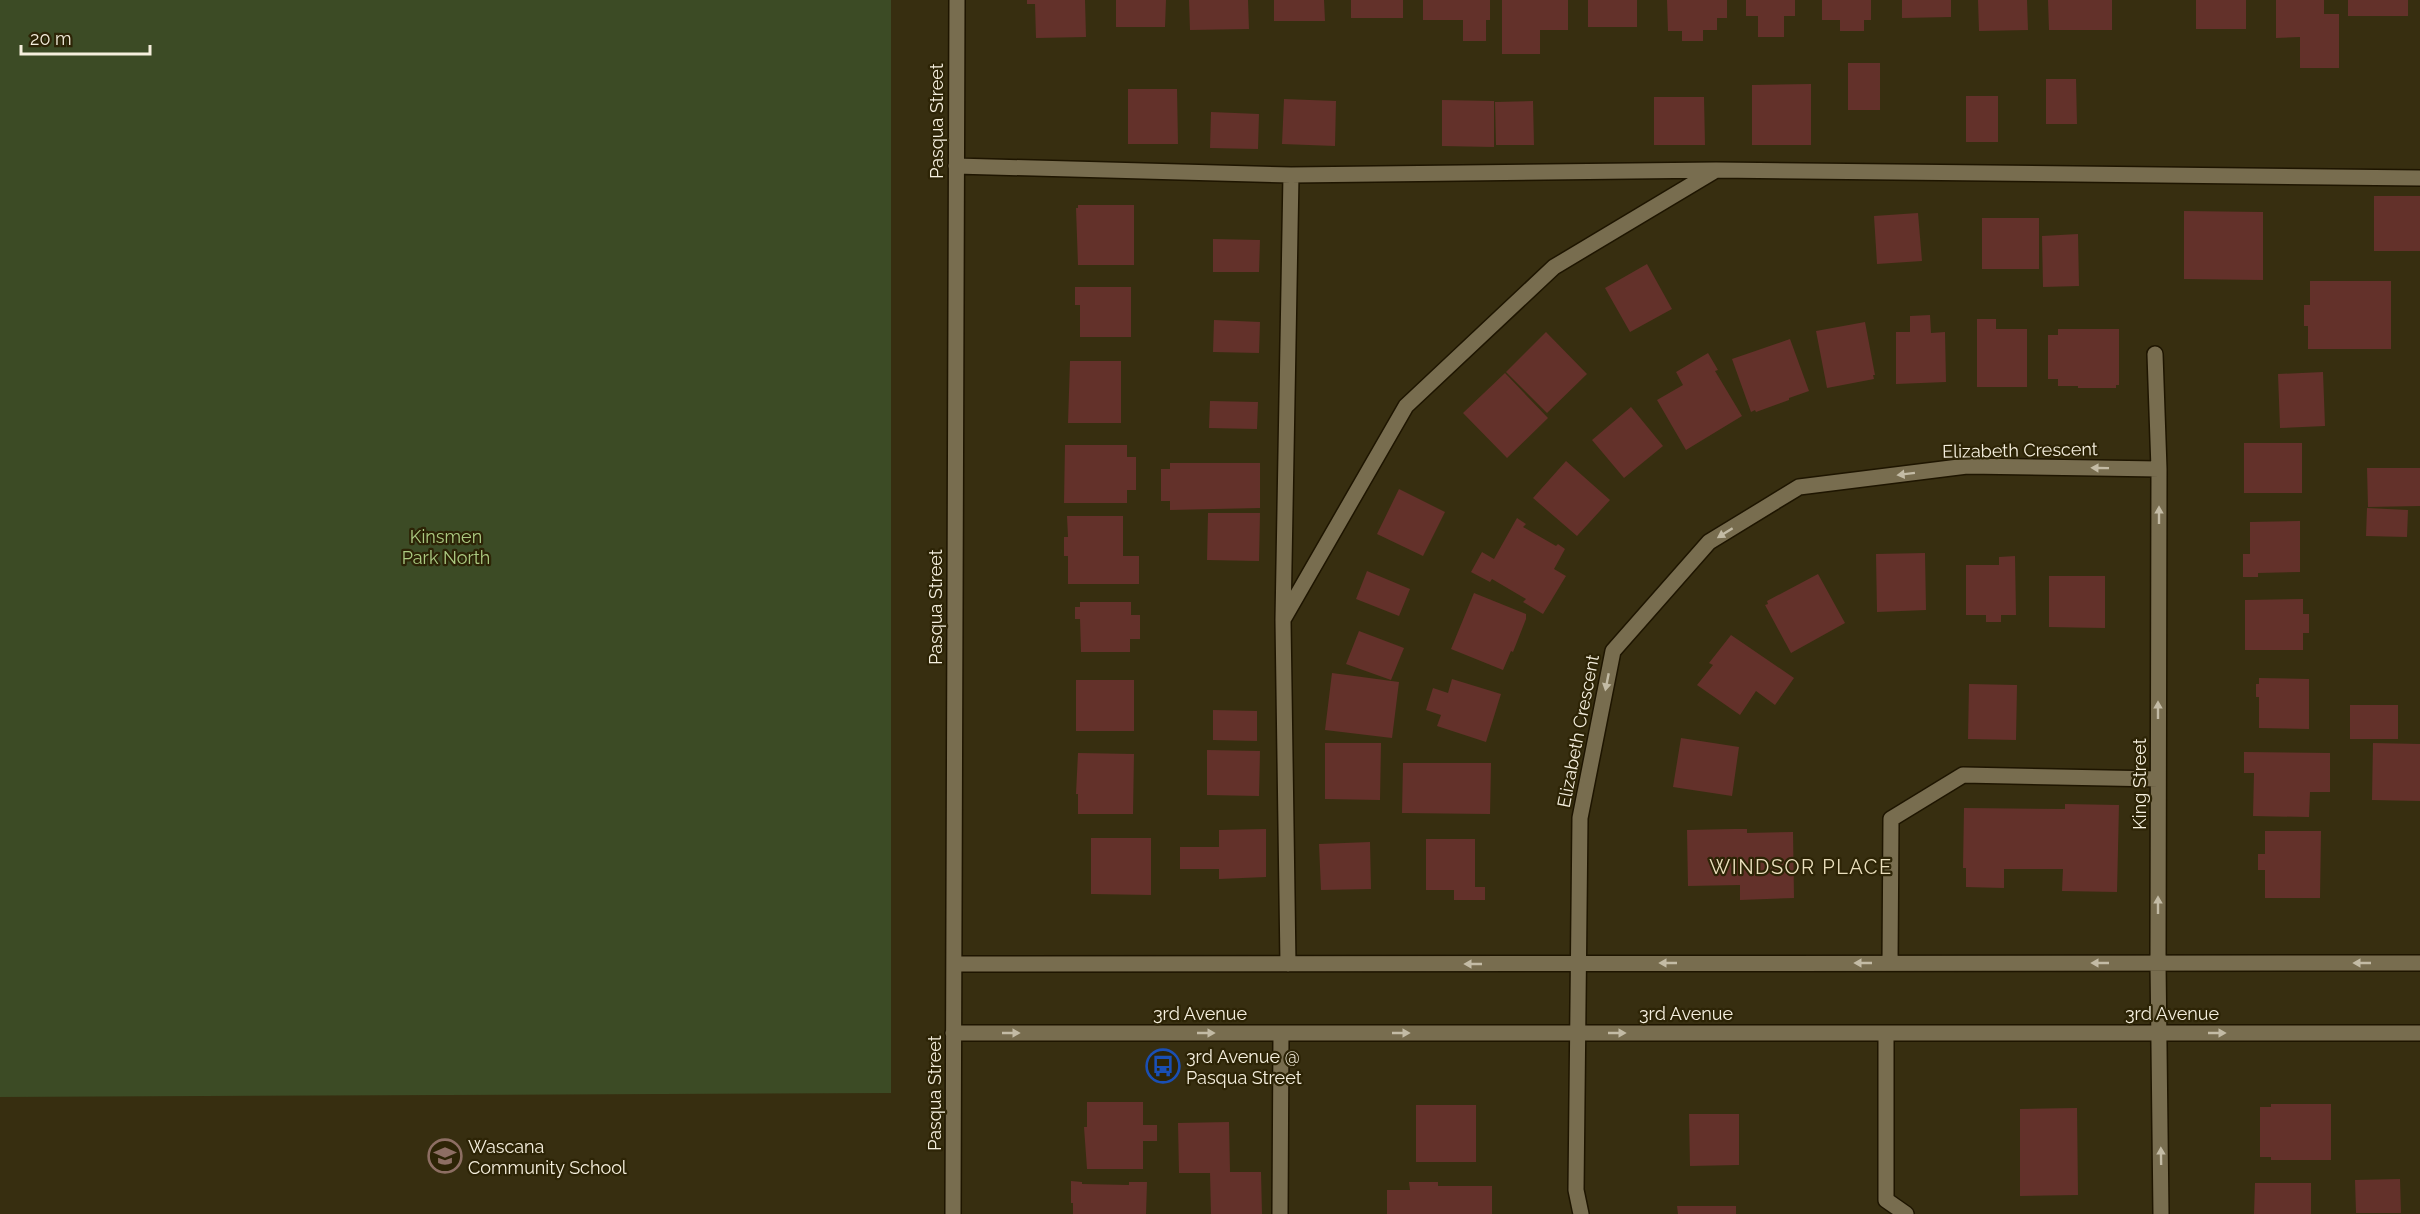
<svg xmlns="http://www.w3.org/2000/svg" width="2420" height="1214" font-family="Raleway,sans-serif">
<rect width="100%" height="100%" fill="#372e10"/>
<path fill="#3c4b25" d="M0 0H891V1093L0 1097Z"/>
<path fill="#63312a" d="M1027 0H1085L1086 37 1036 38 1035 4H1027Z
M1116 0H1166L1165 27H1116Z
M1189 0H1248L1249 29 1190 30Z
M1274 0H1324L1325 21H1274Z
M1351 0H1403V18H1351Z
M1423 0H1490V20H1486V41H1463V20H1423Z
M1502 0H1568V30H1540V54H1502Z
M1588 0H1637V27H1588Z
M1667 0H1727V18H1717V30H1703V41H1682V31H1668Z
M1746 0H1795V16H1784V37H1758V16H1746Z
M1822 0H1871V20H1864V31H1840V20H1822Z
M1902 0H1951V17L1902 18Z
M1978 0H2027L2028 30 1979 31Z
M2048 0H2112V30H2049Z
M2196 0H2246V29H2196Z
M2276 0H2324V14H2339V68H2300V37L2276 38Z
M2348 0H2408V16H2348Z
M1848 63H1880V110H1848Z
M2046 79H2076L2077 124H2046Z
M1811 84V145H1752V85Z
M1128 89H1177L1178 144H1128Z
M1966 96H1998V142H1966Z
M1654 97H1704L1705 145H1654Z
M1284 99 1336 101 1335 146 1282 144Z
M1442 100 1494 101V147L1442 146Z
M1533 101 1534 145H1496L1495 102Z
M1211 112 1259 114 1258 149 1210 148Z
M2374 196H2420V251H2374Z
M1078 205H1134V265H1078L1076 208H1078Z
M2184 211 2263 212V280L2184 279Z
M1918 213 1922 261 1877 264 1874 216Z
M1982 218H2039V269H1982Z
M2078 234 2079 286 2043 287 2042 236Z
M1213 239 1260 240 1259 272H1213Z
M1647 264 1672 309 1630 332 1605 288Z
M2310 281H2391V349H2308V326H2304V305H2310Z
M1075 287H1131V337H1080V305H1075Z
M1930 315 1931 333 1945 332 1946 382 1896 384V332H1910V316Z
M1977 319H1996V329H2027V387H1977Z
M1214 320 1260 322 1259 353 1213 352Z
M1865 322 1875 375H1873L1874 379 1827 388 1816 331Z
M2058 329H2119V385H2116V388H2078V386H2058V379H2048V335H2058Z
M1546 332 1587 374 1547 413 1506 372Z
M1790 339 1809 391 1789 398V400L1756 412 1755 410 1751 412 1732 359Z
M1708 353 1718 370 1715 371 1742 416 1686 450 1657 400 1683 385 1676 372Z
M1070 361H1121V423H1068Z
M2323 372 2325 426 2280 428 2278 374Z
M1505 373 1548 418 1507 458 1463 413Z
M1210 401 1258 402 1257 429 1209 428Z
M1631 407 1663 446 1624 478 1592 440Z
M2244 443H2302V493H2244Z
M1065 445H1127V457H1136V490H1127V503H1064Z
M1566 461 1610 500 1577 536 1533 498Z
M1170 463H1260V508L1170 510V501H1161V469H1170Z
M2367 468H2420V506L2368 507Z
M1399 489 1445 512 1423 556 1377 534Z
M2367 508 2408 510 2407 537 2366 536Z
M1208 513H1260L1259 561 1207 560Z
M1067 516H1123V556H1139V584H1068V556H1064V537H1068Z
M1517 518 1526 524 1523 527 1556 546 1558 544 1565 549 1554 569 1566 576 1543 614 1523 602 1526 599 1492 579 1490 582 1471 572 1482 552 1494 559Z
M2300 521V572L2258 573V577H2243V554H2250V522Z
M1925 553 1926 610 1877 612 1876 554Z
M2015 556 2016 615H2001V622H1986V615H1966V565H1999V557Z
M1367 571 1410 589 1399 616 1356 599Z
M1818 574 1845 623 1791 653 1765 605 1768 604 1767 601Z
M2049 576H2105V628L2049 627Z
M1474 593 1526 614V619L1513 652 1511 651 1503 670 1451 649Z
M2303 599V614H2309V633H2303V650H2245V600Z
M1080 602H1131V615H1140V639H1130V652H1081L1080 619H1075V607H1080Z
M1359 631 1404 648 1391 680 1346 664Z
M1731 635 1794 678 1775 705 1756 691 1740 715 1697 685 1713 665 1709 663Z
M1332 673 1399 682 1392 738 1325 730Z
M2259 678 2309 679V729L2259 728V697H2256V684H2259Z
M1452 679 1501 694 1486 742 1437 726 1441 715 1426 710 1433 688 1448 693Z
M1076 680H1134V731H1076Z
M1969 684 2017 685 2016 740 1968 739Z
M2350 705H2398V739H2350Z
M1213 710 1257 711V741L1213 740Z
M1681 738 1739 747 1732 796 1673 787Z
M1325 743H1381L1380 800 1325 799Z
M2373 743 2420 744V801L2372 800Z
M1207 750 1260 751 1259 796 1207 795Z
M2244 752 2330 753V792H2310L2309 817 2253 816 2254 773H2244Z
M1078 753 1134 754 1133 814H1078V794H1076Z
M1403 763H1491L1490 814 1402 813Z
M2065 804 2119 805 2117 892 2062 891 2063 869H2004V888L1966 887V868H1963L1964 808 2065 809Z
M1266 829V877L1219 879V869H1180V847H1219V830Z
M1734 829H1747V833L1793 832 1794 898 1740 900V885L1688 886 1687 830Z
M2265 831H2321L2320 898H2265V870H2258V854H2265Z
M1091 838H1151V895L1091 894Z
M1426 839H1475V887H1485V900H1454V890H1426Z
M1370 842 1371 889 1321 890 1319 844Z
M1087 1102H1143V1125H1157V1141H1143V1169H1087L1084 1127H1087Z
M2271 1104H2331V1160H2271V1157H2260V1107H2271Z
M1416 1105H1476V1162H1416Z
M2077 1108 2078 1195 2020 1196V1109Z
M1689 1114H1739V1165L1690 1166Z
M1229 1122 1230 1172H1261L1262 1214H1211L1210 1173H1179L1178 1123Z
M2400 1179 2401 1213H2356L2355 1180Z
M1071 1181 1082 1182V1184L1129 1185V1182H1147L1146 1214H1073V1203H1071Z
M1409 1182H1438V1186H1492V1214H1387V1190H1410Z
M2255 1183H2311V1214H2254Z
M1677 1206H1736V1214H1678Z"/>
<g fill="none" stroke-linecap="round" stroke-linejoin="round">
<defs>
<path id="minor" d="M956 166 1291 175 1716 170 2420 178
M2155 354 2159 469 2158 963 2161 1214
M1284 618 1406 406 1554 267 1716 170
M1890 963 1891 819 1963 775 2158 779
M954 964 2420 963
M1288 964 1283 620 1291 175
M953 1033H2420
M1886 1033V1200L1906 1214
M953 1214 957 0
M1280 1214 1281 1033
M1581 1214 1576 1190 1580 818 1613 651 1709 542 1799 487 1967 466 2159 469"/>
</defs>
<use href="#minor" stroke="#1e1500" stroke-width="18"/>
<use href="#minor" stroke="#786d4f" stroke-width="15"/>
</g>
<defs><path id="oneway-solid" d="M-6-.8H1V-3.2L6.5 0L1 3.2V.8H-6Z" transform="scale(1.5)"/></defs>
<g fill="#c3bba5">
<use href="#oneway-solid" transform="translate(2100 468) rotate(-179)"/>
<use href="#oneway-solid" transform="translate(1906 474) rotate(173)"/>
<use href="#oneway-solid" transform="translate(2159 515) rotate(-90)"/>
<use href="#oneway-solid" transform="translate(1725 533) rotate(148)"/>
<use href="#oneway-solid" transform="translate(1607 682) rotate(101)"/>
<use href="#oneway-solid" transform="translate(2158 710) rotate(-90)"/>
<use href="#oneway-solid" transform="translate(2158 905) rotate(-90)"/>
<use href="#oneway-solid" transform="translate(1668 963) rotate(180)"/>
<use href="#oneway-solid" transform="translate(1863 963) rotate(180)"/>
<use href="#oneway-solid" transform="translate(2100 963) rotate(180)"/>
<use href="#oneway-solid" transform="translate(2362 963) rotate(180)"/>
<use href="#oneway-solid" transform="translate(1473 964) rotate(180)"/>
<use href="#oneway-solid" transform="translate(1011 1033)"/>
<use href="#oneway-solid" transform="translate(1206 1033)"/>
<use href="#oneway-solid" transform="translate(1401 1033)"/>
<use href="#oneway-solid" transform="translate(1617 1033)"/>
<use href="#oneway-solid" transform="translate(2217 1033)"/>
<use href="#oneway-solid" transform="translate(2161 1156) rotate(-91)"/>
</g>
<defs>
<symbol id="bus-ring" viewBox="-11 -11 22 22"><circle r="9.5" fill="#2d2406" stroke="#1a4fb4" stroke-width="1.5"/><path d="M-5-6H5V4H4V6H2V4H-2V6H-4V4H-5ZM-3.5-4V0h7V-4ZM-3.5 1.2v1.5H-2V1.2ZM2 1.2v1.5H3.5V1.2Z" fill="#1a4fb4"/></symbol>
<symbol id="school-ring" viewBox="-11 -11 22 22"><circle r="9.5" fill="#2d2406" stroke="#8d6e63" stroke-width="1.5"/><path d="M0-5L7-2L0 1L-7-2ZM-4 1L0 2.5L4 1V4Q0 6-4 4Z" fill="#8d6e63"/></symbol>
</defs>
<g fill-rule="evenodd">
<use href="#bus-ring" x="1144" y="1047" width="38" height="38"/>
<use href="#school-ring" x="426" y="1137" width="38" height="38"/>
</g>
<g text-anchor="middle" dominant-baseline="central" stroke-width="4.5" stroke-linejoin="round" paint-order="stroke">
<g font-size="18" fill="#f5efde" stroke="#2d2406">
<text transform="translate(936 121) rotate(-90)">Pasqua Street</text>
<text transform="translate(2020 450) rotate(-1)">Elizabeth Crescent</text>
<text transform="translate(935 607) rotate(-90)">Pasqua Street</text>
<text transform="translate(1578 731) rotate(-79)">Elizabeth Crescent</text>
<text transform="translate(2139 784) rotate(-90)">King Street</text>
<text x="1200" y="1013">3rd Avenue</text>
<text x="1686" y="1013">3rd Avenue</text>
<text x="2172" y="1013">3rd Avenue</text>
<text transform="translate(934 1093) rotate(-90)">Pasqua Street</text>
</g>
<g font-size="18" fill="#accb82" stroke="#2d2406">
<text x="446" y="536">Kinsmen<tspan x="446" dy="21">Park North</tspan></text>
</g>
<g font-size="18" fill="#f5efde" stroke="#2d2406" text-anchor="start">
<text x="1186" y="1056">3rd Avenue @<tspan x="1186" dy="21">Pasqua Street</tspan></text>
<text x="468" y="1146">Wascana<tspan x="468" dy="21">Community School</tspan></text>
</g>
<g font-size="20" letter-spacing="1.5" fill="#eadfbd" stroke="#2d2406">
<text x="1801" y="867">WINDSOR PLACE</text>
</g>
</g>
<path d="M21 45v9h129v-9" fill="none" stroke="#f5efde" stroke-width="3"/>
<text x="30" y="45" font-size="18" fill="#f5efde" stroke="#2d2406" stroke-width="4.5" paint-order="stroke">20 m</text>
</svg>
